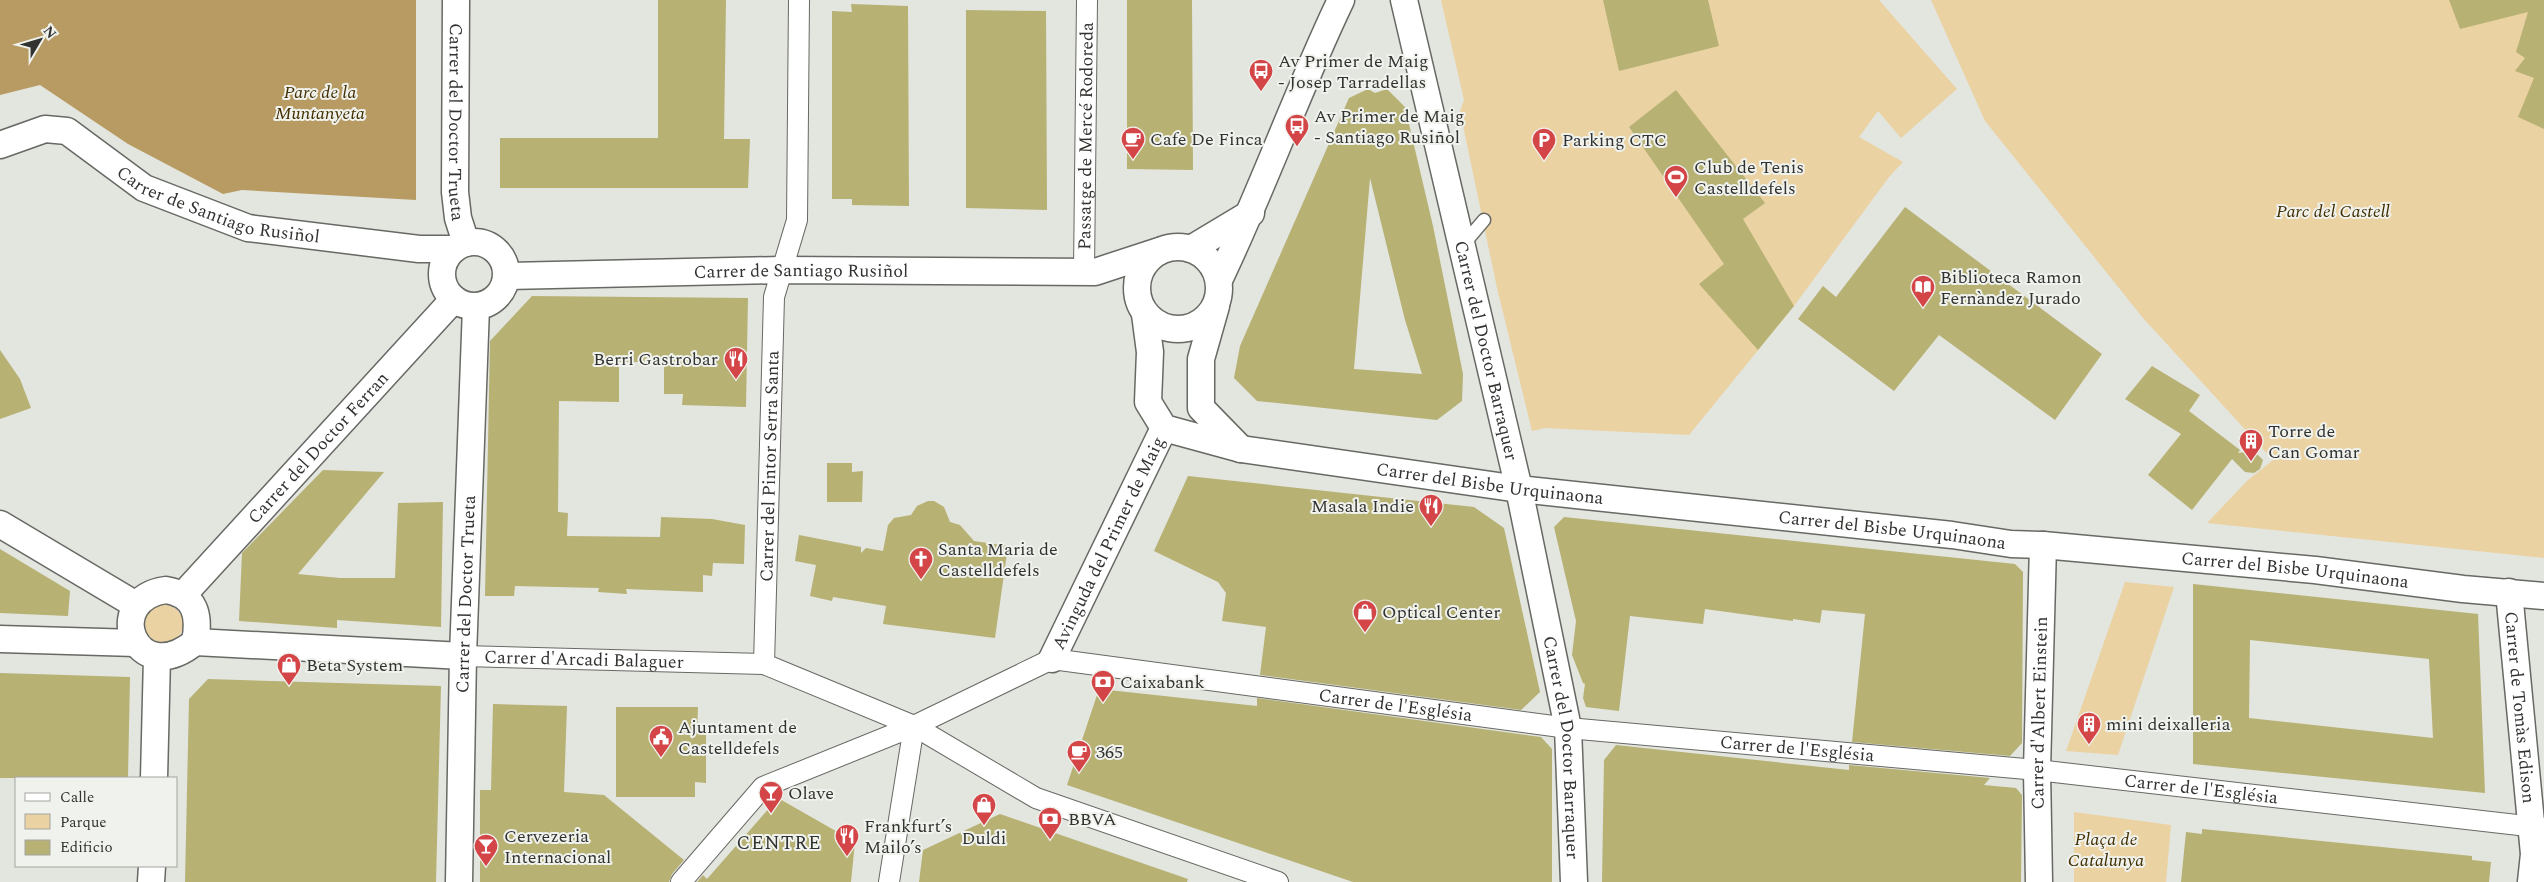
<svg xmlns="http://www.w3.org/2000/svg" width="2544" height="882" font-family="Spectral,serif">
<rect width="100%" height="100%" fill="#e3e5df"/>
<path fill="#ebd2a2" d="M1441 0H1879L1957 89 1901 138 1878 111 1859 137 1903 162 1889 177 1794 306 1689 435 1545 428 1532 431 1497 288 1460 111 1464 100Z
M1931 0H2544V558L2207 523 2248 480 2273 460 2143 318 1985 121Z
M2125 582 2174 587 2118 755 2066 751Z
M145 624a19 19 0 1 1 38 0a19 19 0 1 1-38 0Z
M2074 812 2171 825 2166 882H2074Z"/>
<path fill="#b89b63" d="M0 0H416V200L242 190 223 194 128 144 40 85 0 95Z"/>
<path fill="#b7b174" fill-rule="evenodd" d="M658 0H726L724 139H750L748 188H500V138H658Z
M1127 0H1192L1193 170 1127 169Z
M1603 0H1708L1719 46 1619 71Z
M2449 0H2544V129L2518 117 2534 78 2515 71 2525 58 2516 52 2528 12 2460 29Z
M851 4 908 6 909 206 852 205V199H832V11L852 12Z
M966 10 1046 11 1047 210 966 208Z
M1368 89 1375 93 1387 89 1405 107 1433 226 1463 374 1462 401 1437 420 1257 401 1234 378 1240 346 1349 98ZM1370 178 1405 320 1422 374 1354 369Z
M1676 90 1765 203 1743 219 1794 306 1758 350 1699 284 1724 264 1629 127Z
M1905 207 2102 354 2055 420 1939 335 1894 391 1798 319 1823 286 1836 297Z
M532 296 748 298 746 407 682 405 683 394H664V362H619V402L559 401 558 512 568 513 567 536 660 537 661 517 712 519 745 525 744 564 713 563 712 576 703 575V592L626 589 627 594 598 592 599 588 515 586 514 596H485L490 341Z
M0 350 20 379 31 408 0 419Z
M2152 366 2200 395 2189 411 2240 450 2238 453 2254 451 2263 460 2260 469 2254 473 2245 472 2232 459 2192 510 2148 475 2181 434 2125 399Z
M827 463H852V472L863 471 862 502H827Z
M323 470 384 472 298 574 340 578H395L398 503 443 502 441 627 337 620V628L239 621 242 553Z
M1188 476 1474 507 1504 528 1540 692 1521 710 1260 675 1266 627 1222 621 1226 593 1218 582 1154 551Z
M928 501H934L944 507 950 522 960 525 974 541 1008 546 995 638 883 624 886 606 833 597 832 601 810 596 816 565 795 561 799 535 861 547V553L866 548 883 551 888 525 894 518 911 515 917 506Z
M1564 517 2015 564 2023 572 2022 743 2010 756 1852 742 1865 614 1822 610 1820 623 1793 619V621L1705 609 1703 624 1630 616 1619 711 1586 707 1583 698 1585 684 1583 683 1572 655 1576 621 1554 527Z
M0 549 70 591 68 616 0 613Z
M2193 584 2478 614 2485 793 2193 764ZM2250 640 2429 659 2433 738 2249 718Z
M0 673 130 677 128 778H0Z
M208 679 441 686 436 882H185L189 699Z
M1099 689 1257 706V698L1541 737 1552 749V882H1353L1067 785Z
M493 704 567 706 564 792 604 795 684 860 672 874 669 882H480V790H491Z
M616 707H698L697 733 706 734V783L695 782V797H616Z
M1616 745 1849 770V765L1990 778 1984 785 2016 788 2022 795 2021 882H1602L1604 760Z
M778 798 855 842 851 882H697L703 875 707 879Z
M1000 814 1188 879 1187 882H919L923 850Z
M2202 829 2472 856V860L2491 862 2489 882H2181L2186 832 2202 834Z"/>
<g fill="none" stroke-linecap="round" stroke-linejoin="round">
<defs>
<path id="service" d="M1462 246 1484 220"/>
<g id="pedestrian">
<path id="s1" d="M1084 272 1087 0"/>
<path id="s2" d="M463 656 764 664 914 726 763 787 681 882"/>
<path id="s3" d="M764 664 774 297 797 220 799 0"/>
<path d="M914 726 1036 798 1278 882"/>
<path id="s4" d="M889 882 914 726 1052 659 1568 728 2037 770 2544 828"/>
</g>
<g id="minor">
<path id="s5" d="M456 0 455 192 458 218 466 243"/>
<path id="s6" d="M1404 0 1519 489 1568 728 1574 882"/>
<path id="s7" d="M0 145 45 129 67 131 144 188 248 228 419 249H454"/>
<circle cx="474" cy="274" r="32"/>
<circle cx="1178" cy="288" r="41"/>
<path d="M1191 249 1251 213"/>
<path id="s8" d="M507 276 780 270 1095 272 1159 251"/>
<path d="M1219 280C1263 188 1297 92 1341 0"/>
<path d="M1216 306 1201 359V408L1241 449"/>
<path id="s9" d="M1145 314 1150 352 1148 402 1164 428 1241 449 1519 489 1952 535 2011 544 2043 545 2315 570 2463 589 2544 596"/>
<path d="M0 524 136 605"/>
<path d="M166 590C196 595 200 616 195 642 135 691 101 599 166 590Z"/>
<path id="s10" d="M2509 592 2534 854 2531 882"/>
<path id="s11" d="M183 595 454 299"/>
<path d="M0 639 136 643"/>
<path d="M195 642 463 656"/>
<path id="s12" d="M1052 659 1164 428"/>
<path d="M154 778 157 657"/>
<path d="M151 882 152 866"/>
<path id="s13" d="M459 882 463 656 476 307"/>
<path id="s14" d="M2039 882 2037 770 2043 545"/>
</g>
</defs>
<use href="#service" stroke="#676964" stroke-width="15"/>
<use href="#pedestrian" stroke="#676964" stroke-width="22"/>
<use href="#minor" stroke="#676964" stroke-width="29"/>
<use href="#service" stroke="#fff" stroke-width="12"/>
<use href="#pedestrian" stroke="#fff" stroke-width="20"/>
<use href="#minor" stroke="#fff" stroke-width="26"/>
</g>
<defs>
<symbol id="bus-pin" viewBox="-11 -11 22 30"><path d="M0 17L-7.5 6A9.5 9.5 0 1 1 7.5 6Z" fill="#d44548" stroke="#f0f2ed"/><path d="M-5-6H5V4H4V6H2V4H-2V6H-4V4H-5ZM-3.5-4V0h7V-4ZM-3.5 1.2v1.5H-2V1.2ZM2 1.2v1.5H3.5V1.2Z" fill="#fff"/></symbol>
<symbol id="cafe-pin" viewBox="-11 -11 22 30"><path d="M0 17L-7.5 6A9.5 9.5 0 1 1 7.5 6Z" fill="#d44548" stroke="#f0f2ed"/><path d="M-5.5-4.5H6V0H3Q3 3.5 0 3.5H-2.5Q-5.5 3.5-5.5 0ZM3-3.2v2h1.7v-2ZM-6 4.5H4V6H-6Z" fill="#fff"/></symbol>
<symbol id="parking-pin" viewBox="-11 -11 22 30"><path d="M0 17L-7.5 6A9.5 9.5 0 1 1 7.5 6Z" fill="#d44548" stroke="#f0f2ed"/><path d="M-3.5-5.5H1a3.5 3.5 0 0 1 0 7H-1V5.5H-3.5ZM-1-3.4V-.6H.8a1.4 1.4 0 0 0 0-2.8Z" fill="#fff"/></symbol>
<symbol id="stadium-pin" viewBox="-11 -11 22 30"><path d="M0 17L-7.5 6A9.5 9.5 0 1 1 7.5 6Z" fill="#d44548" stroke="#f0f2ed"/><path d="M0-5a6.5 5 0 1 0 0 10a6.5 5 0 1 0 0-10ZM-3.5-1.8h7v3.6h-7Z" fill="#fff"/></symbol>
<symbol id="library-pin" viewBox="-11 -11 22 30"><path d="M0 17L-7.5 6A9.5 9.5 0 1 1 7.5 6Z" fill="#d44548" stroke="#f0f2ed"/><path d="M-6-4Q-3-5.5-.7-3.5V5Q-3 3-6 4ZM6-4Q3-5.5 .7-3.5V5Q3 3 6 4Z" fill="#fff"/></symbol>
<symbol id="restaurant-pin" viewBox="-11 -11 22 30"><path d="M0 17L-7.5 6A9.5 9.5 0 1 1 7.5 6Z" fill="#d44548" stroke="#f0f2ed"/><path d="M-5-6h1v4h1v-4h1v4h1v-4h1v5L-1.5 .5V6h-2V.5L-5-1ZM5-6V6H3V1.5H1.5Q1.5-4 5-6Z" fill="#fff"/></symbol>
<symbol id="building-pin" viewBox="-11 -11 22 30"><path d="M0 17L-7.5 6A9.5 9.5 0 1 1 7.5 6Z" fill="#d44548" stroke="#f0f2ed"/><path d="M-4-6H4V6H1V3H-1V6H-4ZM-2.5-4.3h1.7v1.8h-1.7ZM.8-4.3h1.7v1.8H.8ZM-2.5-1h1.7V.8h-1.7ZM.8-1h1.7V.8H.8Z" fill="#fff"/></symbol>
<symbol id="church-pin" viewBox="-11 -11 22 30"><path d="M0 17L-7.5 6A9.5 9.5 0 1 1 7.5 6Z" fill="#d44548" stroke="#f0f2ed"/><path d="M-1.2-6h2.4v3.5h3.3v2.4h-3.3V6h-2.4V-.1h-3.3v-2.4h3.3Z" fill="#fff"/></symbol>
<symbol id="shop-pin" viewBox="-11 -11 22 30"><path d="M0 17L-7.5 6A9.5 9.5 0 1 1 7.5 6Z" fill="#d44548" stroke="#f0f2ed"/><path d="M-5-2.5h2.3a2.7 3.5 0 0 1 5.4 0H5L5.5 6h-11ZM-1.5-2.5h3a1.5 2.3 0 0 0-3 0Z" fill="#fff"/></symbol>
<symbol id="bank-pin" viewBox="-11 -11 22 30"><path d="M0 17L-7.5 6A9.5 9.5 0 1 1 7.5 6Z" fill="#d44548" stroke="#f0f2ed"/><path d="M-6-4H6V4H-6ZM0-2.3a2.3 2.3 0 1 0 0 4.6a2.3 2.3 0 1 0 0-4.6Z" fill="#fff"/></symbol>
<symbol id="civic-pin" viewBox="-11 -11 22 30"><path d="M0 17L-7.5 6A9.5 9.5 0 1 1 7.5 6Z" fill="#d44548" stroke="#f0f2ed"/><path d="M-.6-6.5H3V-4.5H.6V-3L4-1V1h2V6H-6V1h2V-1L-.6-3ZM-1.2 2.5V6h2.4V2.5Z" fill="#fff"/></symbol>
<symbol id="bar-pin" viewBox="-11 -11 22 30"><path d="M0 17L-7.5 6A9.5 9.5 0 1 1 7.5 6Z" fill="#d44548" stroke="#f0f2ed"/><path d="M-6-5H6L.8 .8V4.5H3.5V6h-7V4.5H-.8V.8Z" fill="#fff"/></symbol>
</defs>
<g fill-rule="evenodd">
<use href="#bus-pin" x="1247" y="57" width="28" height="38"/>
<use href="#bus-pin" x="1283" y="112" width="28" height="38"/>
<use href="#cafe-pin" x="1119" y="125" width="28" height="38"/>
<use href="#parking-pin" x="1530" y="126" width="28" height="38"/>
<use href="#stadium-pin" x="1662" y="163" width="28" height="38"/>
<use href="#library-pin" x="1909" y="273" width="28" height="38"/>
<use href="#restaurant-pin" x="722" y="345" width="28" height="38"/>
<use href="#building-pin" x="2237" y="427" width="28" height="38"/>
<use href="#restaurant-pin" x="1417" y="492" width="28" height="38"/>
<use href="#church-pin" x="907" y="545" width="28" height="38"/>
<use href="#shop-pin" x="1351" y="598" width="28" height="38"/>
<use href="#shop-pin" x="275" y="651" width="28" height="38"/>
<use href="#bank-pin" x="1089" y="668" width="28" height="38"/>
<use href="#building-pin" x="2075" y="710" width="28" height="38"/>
<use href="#civic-pin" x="647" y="723" width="28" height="38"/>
<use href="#cafe-pin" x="1065" y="738" width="28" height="38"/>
<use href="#bar-pin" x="757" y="779" width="28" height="38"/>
<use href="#shop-pin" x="970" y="791" width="28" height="38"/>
<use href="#bank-pin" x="1036" y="805" width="28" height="38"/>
<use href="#restaurant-pin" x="833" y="822" width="28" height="38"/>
<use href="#bar-pin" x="472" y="832" width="28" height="38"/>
</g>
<g text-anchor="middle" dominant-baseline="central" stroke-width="4" stroke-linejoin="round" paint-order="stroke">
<g font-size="18" fill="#323230" stroke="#f0f2ed" text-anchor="start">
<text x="1278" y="61">Av Primer de Maig<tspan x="1278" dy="21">- Josep Tarradellas</tspan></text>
<text x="1314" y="116">Av Primer de Maig<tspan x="1314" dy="21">- Santiago Rusiñol</tspan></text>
<text x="1150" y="139">Cafe De Finca</text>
<text x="1562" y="140">Parking CTC</text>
<text x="1694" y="167">Club de Tenis<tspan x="1694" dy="21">Castelldefels</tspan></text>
<text x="1940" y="277">Biblioteca Ramon<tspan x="1940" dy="21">Fernàndez Jurado</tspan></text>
<text x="718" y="359" text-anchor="end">Berri Gastrobar</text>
<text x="2268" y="431">Torre de<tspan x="2268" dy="21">Can Gomar</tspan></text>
<text x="1414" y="506" text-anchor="end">Masala Indie</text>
<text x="938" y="549">Santa Maria de<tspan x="938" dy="21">Castelldefels</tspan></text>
<text x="1382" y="612">Optical Center</text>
<text x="306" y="665">Beta System</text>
<text x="1120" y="682">Caixabank</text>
<text x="2106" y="724">mini deixalleria</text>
<text x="678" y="727">Ajuntament de<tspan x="678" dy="21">Castelldefels</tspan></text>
<text x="1096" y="752">365</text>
<text x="788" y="793">Olave</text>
<text x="1068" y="819">BBVA</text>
<text x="864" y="826">Frankfurt’s<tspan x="864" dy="21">Mailo’s</tspan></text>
<text x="504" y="836">Cervezeria<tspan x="504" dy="21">Internacional</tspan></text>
<text x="984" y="838" text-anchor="middle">Duldi</text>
</g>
<g font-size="18" font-style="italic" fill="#422e00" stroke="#f0f2ed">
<text x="320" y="92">Parc de la<tspan x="320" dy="21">Muntanyeta</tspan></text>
<text x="2333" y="211">Parc del Castell</text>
<text x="2106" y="839">Plaça de<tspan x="2106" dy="21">Catalunya</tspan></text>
</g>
<g font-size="18" fill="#323230" stroke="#f0f2ed">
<text stroke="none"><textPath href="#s5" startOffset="122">Carrer del Doctor Trueta</textPath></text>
<text stroke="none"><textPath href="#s1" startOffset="136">Passatge de Mercé Rodoreda</textPath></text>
<text stroke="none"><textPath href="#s7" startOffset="242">Carrer de Santiago Rusiñol</textPath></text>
<text stroke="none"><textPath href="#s8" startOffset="294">Carrer de Santiago Rusiñol</textPath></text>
<text stroke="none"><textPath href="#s6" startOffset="360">Carrer del Doctor Barraquer</textPath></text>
<text stroke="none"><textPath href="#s11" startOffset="200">Carrer del Doctor Ferran</textPath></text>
<text stroke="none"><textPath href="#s3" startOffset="198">Carrer del Pintor Serra Santa</textPath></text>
<text stroke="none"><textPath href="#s9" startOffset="450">Carrer del Bisbe Urquinaona</textPath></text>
<text stroke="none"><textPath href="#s9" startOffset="855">Carrer del Bisbe Urquinaona</textPath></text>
<text stroke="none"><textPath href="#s12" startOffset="129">Avinguda del Primer de Maig</textPath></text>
<text stroke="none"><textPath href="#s9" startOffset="1260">Carrer del Bisbe Urquinaona</textPath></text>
<text stroke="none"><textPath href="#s13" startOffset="288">Carrer del Doctor Trueta</textPath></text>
<text stroke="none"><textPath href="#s2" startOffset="121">Carrer d'Arcadi Balaguer</textPath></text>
<text stroke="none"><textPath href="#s4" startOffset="658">Carrer de l'Església</textPath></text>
<text stroke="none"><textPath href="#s10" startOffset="116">Carrer de Tomàs Edison</textPath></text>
<text stroke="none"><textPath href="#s14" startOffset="169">Carrer d'Albert Einstein</textPath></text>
<text stroke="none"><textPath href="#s6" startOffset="765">Carrer del Doctor Barraquer</textPath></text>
<text stroke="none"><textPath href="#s4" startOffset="1062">Carrer de l'Església</textPath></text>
<text stroke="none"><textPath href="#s4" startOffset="1468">Carrer de l'Església</textPath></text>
</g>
<g font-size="19" letter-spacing="1" fill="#323230" stroke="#f0f2ed">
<text x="779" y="843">CENTRE</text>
</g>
</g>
<rect x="15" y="777" width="162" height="90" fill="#f0f2ed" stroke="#a4a5a1"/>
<rect x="25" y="793" width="25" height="8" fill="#ffffff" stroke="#a4a5a1"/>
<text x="60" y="802" font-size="15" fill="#323230">Calle</text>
<rect x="25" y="814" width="25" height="15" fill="#ebd2a2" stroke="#a4a5a1"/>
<text x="60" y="827" font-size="15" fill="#323230">Parque</text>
<rect x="25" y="840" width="25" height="15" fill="#b7b174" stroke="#a4a5a1"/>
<text x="60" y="852" font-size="15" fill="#323230">Edificio</text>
<g transform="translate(40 40) rotate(52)" stroke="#f0f2ed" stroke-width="4" paint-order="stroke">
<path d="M0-4L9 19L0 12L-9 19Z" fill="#323230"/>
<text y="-8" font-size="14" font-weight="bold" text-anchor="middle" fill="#323230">N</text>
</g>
</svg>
